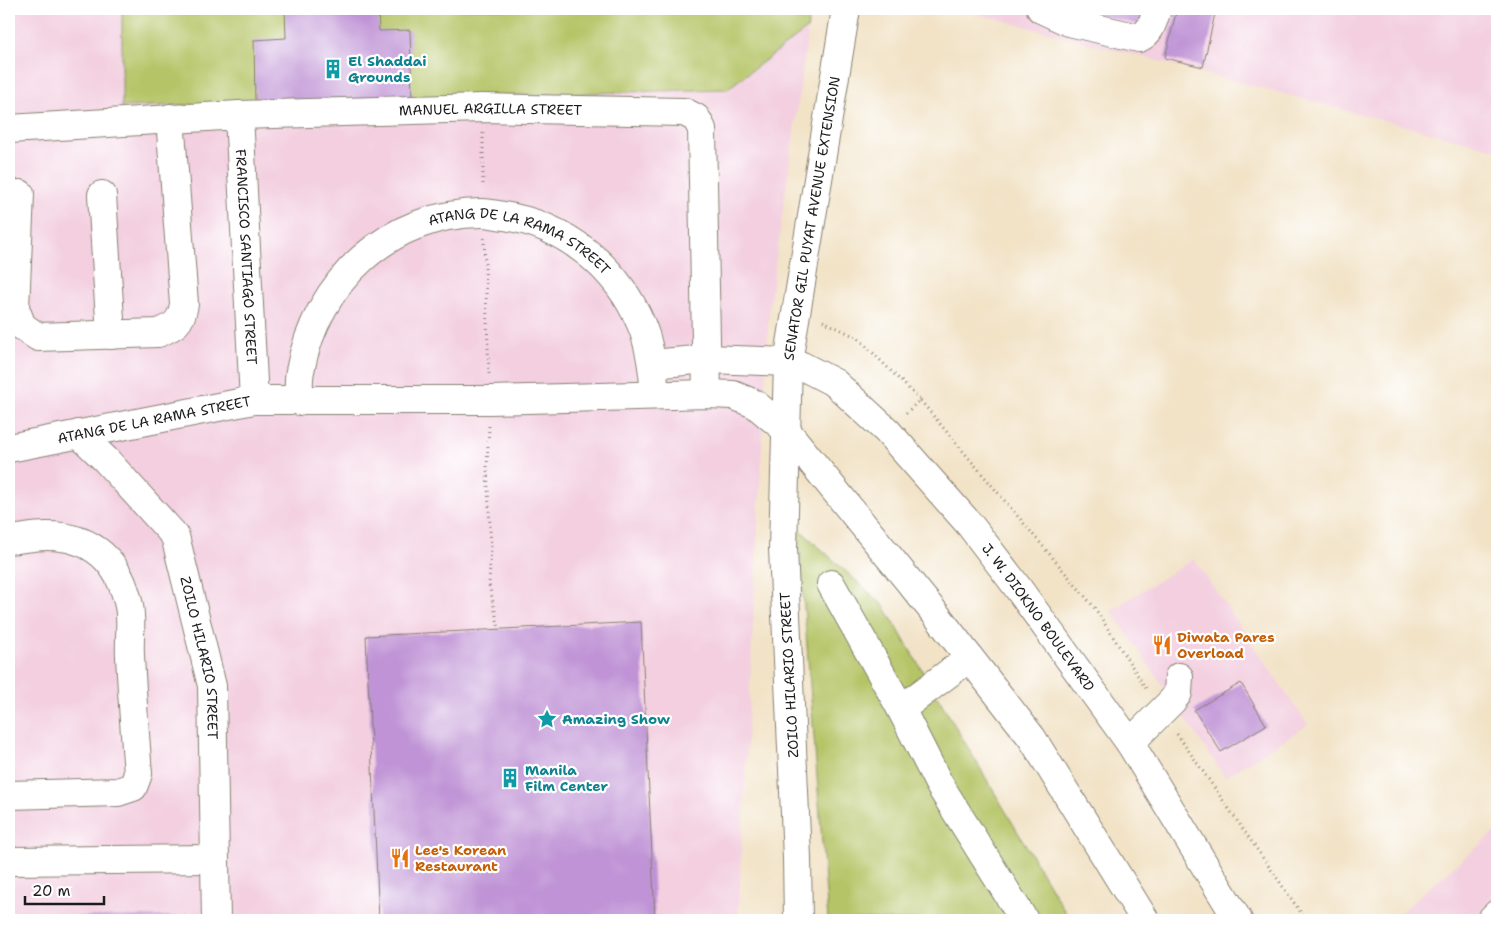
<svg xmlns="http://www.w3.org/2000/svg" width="1506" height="929" font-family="'Shantell Sans',sans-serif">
<rect width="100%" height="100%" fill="#fff"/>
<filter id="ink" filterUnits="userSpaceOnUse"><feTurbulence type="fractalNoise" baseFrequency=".02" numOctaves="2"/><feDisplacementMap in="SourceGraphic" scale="10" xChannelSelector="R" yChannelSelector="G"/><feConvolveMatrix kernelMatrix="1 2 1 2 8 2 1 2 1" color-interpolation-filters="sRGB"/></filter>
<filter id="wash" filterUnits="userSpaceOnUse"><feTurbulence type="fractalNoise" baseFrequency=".0096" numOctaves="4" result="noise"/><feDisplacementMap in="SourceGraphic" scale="20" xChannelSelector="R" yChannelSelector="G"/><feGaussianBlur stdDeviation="1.12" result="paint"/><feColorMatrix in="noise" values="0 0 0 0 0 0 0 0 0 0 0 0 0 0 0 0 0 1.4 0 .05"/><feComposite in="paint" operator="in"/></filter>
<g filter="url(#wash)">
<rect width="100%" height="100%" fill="#f2e3c7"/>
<path fill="#f3cfe0" d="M9 9H811L769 309 738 920H9Z
M959 9H1497V150Z
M1194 559 1308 725 1225 777 1111 610Z
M1497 830V920H1391Z"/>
<path fill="#b5c466" stroke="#687041" d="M122 9H811L807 29 727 89 122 107Z
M798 528 884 606 1070 920H828Z"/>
<g id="blocks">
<path fill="#bf93d5" d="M285 9H378L379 31 410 30 412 98 255 103 254 40 286 38Z
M1082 9H1144L1140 25 1082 11Z
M1177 9H1216L1203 67 1165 58Z
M641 622 655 920H379L366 636Z
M1241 683 1266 725 1221 752 1194 710Z
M186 916V920H10V917Z"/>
</g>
</g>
<g filter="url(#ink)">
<use href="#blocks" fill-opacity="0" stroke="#878072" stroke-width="1"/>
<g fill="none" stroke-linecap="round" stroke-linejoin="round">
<defs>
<g id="minor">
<path d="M1041 9 1069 22 1139 38C1151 33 1153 21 1157 9"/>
<path id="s1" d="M239 115 254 400"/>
<path id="s2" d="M9 129 239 115 482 108 684 112 696 118 702 129 707 394"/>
<path d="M20 194 15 308 22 326 38 337 158 333C175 326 181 323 184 304L170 118"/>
<path d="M102 195 111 335"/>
<path id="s3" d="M652 364 707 359 788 362 802 366 835 383 887 431 970 525 1015 584 1130 743 1238 920"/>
<path id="s4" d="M299 401C299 391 298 380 300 371 317 281 389 213 482 213 489 213 497 215 504 216 565 225 617 267 641 324 649 342 652 363 654 383"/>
<path id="s5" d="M79 434 106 460 175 536 212 686 216 920"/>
<path id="s6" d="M9 448 254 400H490L707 394 733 395 755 404 785 429 938 617 1032 738 1145 920"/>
<path d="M9 540C21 539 34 536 47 536 93 536 120 562 129 606 132 621 129 640 130 656 132 695 135 735 138 774L133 787 118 792 9 795"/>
<path d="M831 584 901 709 939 784 1024 920"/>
<path d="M901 709 969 658"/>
<path d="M1130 743 1172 701 1178 693 1179 677"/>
<path d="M9 861 214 859"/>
<path id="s7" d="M798 920 797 858 783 549 788 362 846 9"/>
<path d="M1491 920 1497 914"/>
</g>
</defs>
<use href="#minor" stroke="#878072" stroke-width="30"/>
<path stroke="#878072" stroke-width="3" stroke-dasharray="1 4" stroke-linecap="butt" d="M483 133V187
M484 238 489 374
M823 321 858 338 920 400
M906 413 920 400 1094 607 1147 690
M489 426 487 467 491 547 489 584 499 629
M1177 734 1306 920"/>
<use href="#minor" stroke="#fff" stroke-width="28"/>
</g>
</g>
<defs>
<symbol id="building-bare" viewBox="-9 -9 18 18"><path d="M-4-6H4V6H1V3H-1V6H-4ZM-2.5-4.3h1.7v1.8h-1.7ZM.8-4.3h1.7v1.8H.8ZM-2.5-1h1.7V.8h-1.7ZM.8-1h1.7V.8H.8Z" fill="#0f9aa8" stroke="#fff" stroke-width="2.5" paint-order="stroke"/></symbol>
<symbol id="restaurant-bare" viewBox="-9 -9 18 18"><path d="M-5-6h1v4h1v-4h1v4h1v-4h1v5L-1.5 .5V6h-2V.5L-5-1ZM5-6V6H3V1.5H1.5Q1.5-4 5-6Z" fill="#e8710a" stroke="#fff" stroke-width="2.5" paint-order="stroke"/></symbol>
<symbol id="sight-bare" viewBox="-9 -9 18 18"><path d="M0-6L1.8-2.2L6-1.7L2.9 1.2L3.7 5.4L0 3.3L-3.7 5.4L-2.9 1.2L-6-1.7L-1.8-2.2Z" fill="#0f9aa8" stroke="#fff" stroke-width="2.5" paint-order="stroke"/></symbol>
</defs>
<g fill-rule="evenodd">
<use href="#building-bare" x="319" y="55" width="28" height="28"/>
<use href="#restaurant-bare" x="1148" y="631" width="28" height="28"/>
<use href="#sight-bare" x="533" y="705" width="28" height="28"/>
<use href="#building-bare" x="496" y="764" width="28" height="28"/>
<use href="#restaurant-bare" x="386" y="844" width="28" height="28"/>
</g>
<g text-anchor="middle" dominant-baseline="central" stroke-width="4.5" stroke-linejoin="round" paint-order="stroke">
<g font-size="14" font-weight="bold" fill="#0d838f" stroke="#fff" text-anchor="start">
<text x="348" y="61">El Shaddai<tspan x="348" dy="16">Grounds</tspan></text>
<text x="562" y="719">Amazing Show</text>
<text x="525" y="770">Manila<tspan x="525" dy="16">Film Center</tspan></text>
</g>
<g font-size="14" fill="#1c1c1c" stroke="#fff">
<text stroke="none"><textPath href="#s2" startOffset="482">MANUEL ARGILLA STREET</textPath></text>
<text stroke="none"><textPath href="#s7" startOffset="704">SENATOR GIL PUYAT AVENUE EXTENSION</textPath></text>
<text stroke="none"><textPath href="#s4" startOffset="336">ATANG DE LA RAMA STREET</textPath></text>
<text stroke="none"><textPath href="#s1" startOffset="142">FRANCISCO SANTIAGO STREET</textPath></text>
<text stroke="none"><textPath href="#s6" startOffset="148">ATANG DE LA RAMA STREET</textPath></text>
<text stroke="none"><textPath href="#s3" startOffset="499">J. W. DIOKNO BOULEVARD</textPath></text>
<text stroke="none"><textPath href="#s5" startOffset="265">ZOILO HILARIO STREET</textPath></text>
<text transform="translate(789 675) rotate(-93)">ZOILO HILARIO STREET</text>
</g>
<g font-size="14" font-weight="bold" fill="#c56008" stroke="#fff" text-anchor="start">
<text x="1177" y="637">Diwata Pares<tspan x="1177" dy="16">Overload</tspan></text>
<text x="415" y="850">Lee's Korean<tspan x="415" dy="16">Restaurant</tspan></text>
</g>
</g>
<rect width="1506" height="929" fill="none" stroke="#fff" stroke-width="30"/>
<path d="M25 896v8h79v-8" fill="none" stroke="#1c1c1c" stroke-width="2.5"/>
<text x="32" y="896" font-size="15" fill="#1c1c1c" stroke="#ffffff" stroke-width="4" paint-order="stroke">20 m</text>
</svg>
